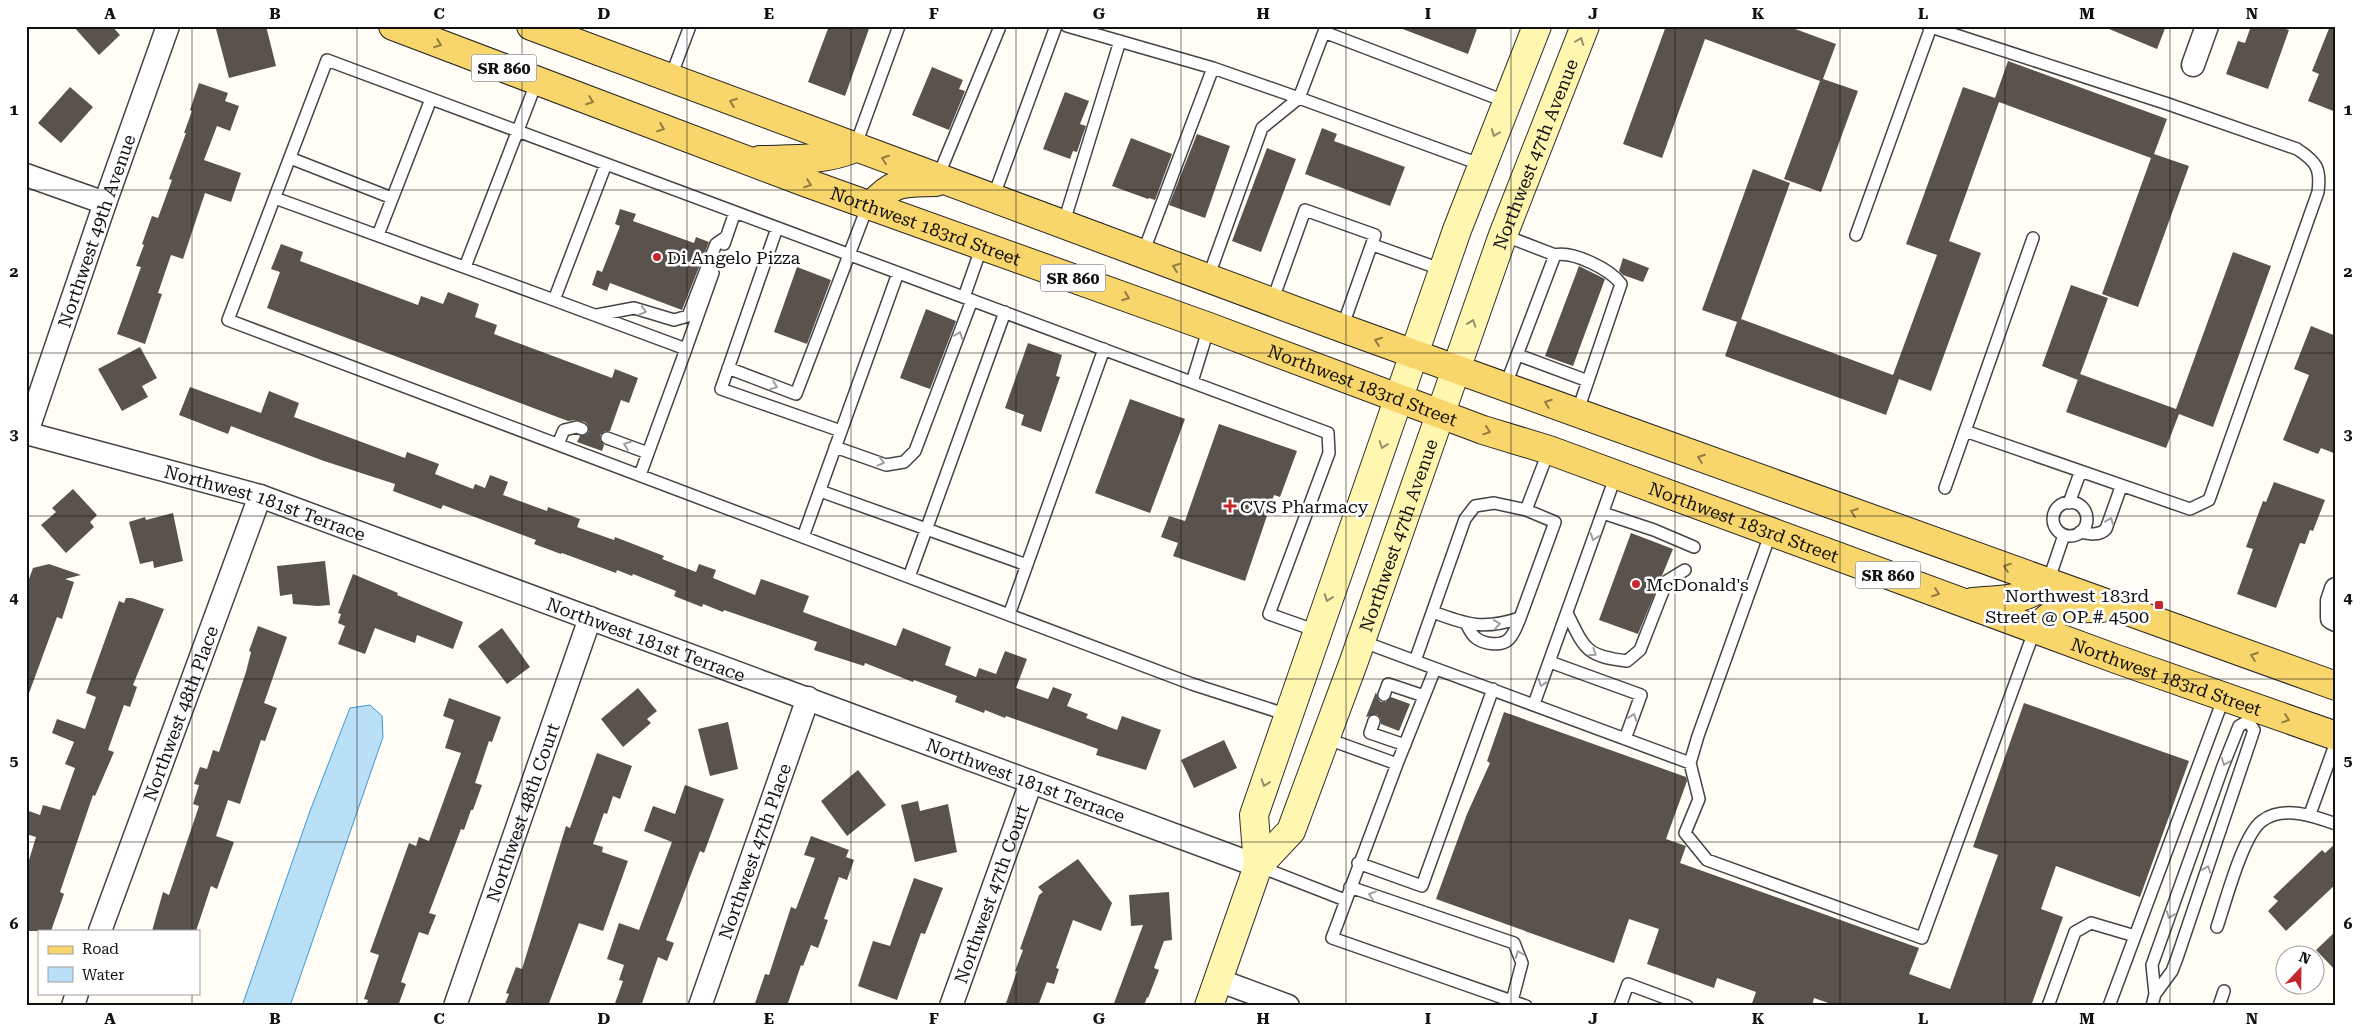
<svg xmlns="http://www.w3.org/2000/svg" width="2362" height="1032" font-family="'Roboto Serif',serif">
<rect width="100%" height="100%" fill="#fffdf5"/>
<path fill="#b9e0f7" stroke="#3f96cf" d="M370 705 382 716 383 737 290 1006H242L310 811 350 708Z"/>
<path fill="#5a524d" d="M73 26H112L120 35 99 55Z
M228 26H266L276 66 229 78 216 29Z
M829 26H870L845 96 808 82Z
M1400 26H1478L1468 54 1400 28Z
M1666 26H1787L1836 44 1823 79 1858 91 1821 192 1784 179 1820 81 1705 39 1662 158 1623 144Z
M2102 26H2166L2157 49Z
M2251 26H2278L2289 30 2268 89 2226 74 2238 41 2245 43Z
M2330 26H2336V112L2308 101 2319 74 2312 71Z
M2008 61 2167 119 2154 154 2189 166 2138 307 2102 294 2151 158 1999 102 1949 241 1981 253 1931 391 1899 379 1886 415 1725 356 1737 322 1702 310 1753 169 1790 183 1741 319 1893 375 1937 255 1906 244 1963 87 1995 98Z
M932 67 963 80 959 89 965 91 949 130 912 115Z
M199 83 228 93 225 101 239 106 230 131 217 126 204 160 241 173 231 202 205 193 183 259 171 255 158 293 162 294 145 344 117 334 141 267 136 266 144 245 142 244 152 216 158 218 172 180 169 179 186 133H184L192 111 190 110Z
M70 87 93 107 61 143 38 123Z
M1065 92 1089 101 1080 124 1086 126 1082 137 1077 152 1073 151 1070 159 1043 149Z
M1322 128 1337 134 1334 141 1405 167 1390 206 1305 174Z
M1197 134 1230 146 1205 218 1169 205Z
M1131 138 1172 154 1155 200 1149 198 1148 199 1112 186Z
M1267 148 1296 159 1261 252 1232 241Z
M620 209 636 214 633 221 694 243 696 237 709 242 682 310 610 283 607 291 592 285 597 270 602 272 620 226 615 224Z
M281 244 303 252 300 261 418 305 421 296 443 304 448 292 479 304 475 317 497 325 494 334 612 378 615 369 638 378 629 403 621 400 610 431H605L600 435V440L604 445 602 451 577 442 580 436 586 435 589 431 588 425 585 422 576 420 568 421 267 308 280 272 271 269Z
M2233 252 2271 266 2213 427 2179 414 2166 448 2066 412 2080 374 2176 409Z
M1623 258 1649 268 1643 282 1623 275 1619 271Z
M1579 266 1605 279 1573 366 1545 356Z
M797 267 831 280 807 344 774 332Z
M2071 285 2108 298 2078 380 2042 366Z
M926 309 956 321 930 389 900 378Z
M2311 326 2336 336V454L2321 448 2318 454 2283 440 2309 375 2294 369Z
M1028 343 1062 355 1056 376 1060 377 1041 432 1021 425 1024 415 1005 408Z
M140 347 157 378 142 386 148 397 122 411 98 369Z
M190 387 261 413 269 391 299 403 294 417 405 458 407 452 439 464 435 474 473 489 475 484 485 488 490 475 508 482 503 495 547 511 548 507 580 519 577 527 614 540 615 537 664 556 662 559 696 572 699 564 716 570 713 578 755 595 761 579 809 596 803 612 896 646 903 628 951 647 945 665 976 677 979 668 996 674 1005 651 1027 659 1016 688 1048 699 1053 687 1072 694 1067 706 1088 714 1086 718 1117 730 1122 716 1161 730 1146 770 1096 755 1098 749 1006 716 1005 718 985 710 984 713 955 702 957 696 914 680 913 682 865 663 864 666 814 650 817 642 724 610 723 612 703 604 702 607 674 596 676 591 633 574 632 576 617 570 616 573 562 553 561 554 534 544 536 540 443 505 441 509 393 491 395 484 324 461 231 426 228 434 179 415Z
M1130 399 1185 419 1150 513 1095 493Z
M1219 424 1297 451 1280 497 1274 495 1245 581 1173 556 1178 543 1161 537 1169 516 1185 521Z
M2274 482 2325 500 2313 531 2310 530 2305 544 2300 543 2276 608 2237 594 2253 549 2246 547 2263 501 2266 502Z
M73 489 97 515 90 522 94 527 66 553 41 525 56 512 52 508Z
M173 513 183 561 154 568 153 561 140 564 129 522 145 517 146 520Z
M1631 533 1673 549 1638 634 1599 620Z
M325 561 330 605 318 606 293 604 292 594 280 596 277 566Z
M49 564 81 575 65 579 74 582 62 619 57 617 28 696 26 695V587L33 568Z
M353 574 398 593 397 595 463 622 453 649 417 635 415 643 375 628 365 654 338 644 345 626 338 623 341 614 338 613Z
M126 598H132L164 609 133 685 137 687 130 707 124 705 108 750 114 752 95 796 93 795 60 892 64 894 51 931H26V870L36 837 26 834V810L40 815 43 805 60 810 75 768 65 764 74 742 52 733 57 719 85 729 96 697 86 693 119 601 124 603Z
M258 626 287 637 264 703 277 708 265 741 261 740 240 804 228 800 216 836 234 842 217 889 211 886 196 931H152L163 892 169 895 199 806 193 804 199 785 194 784 200 767 207 769 213 750 219 752 246 672 251 652 249 651Z
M502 628 530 667 507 684 478 646Z
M638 688 657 711 647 719 651 723 623 747 601 719Z
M1376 692 1378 699 1381 702H1386L1391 697 1410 704 1399 731 1381 724V719L1377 714 1366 717Z
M449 698 501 717 492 742 489 741 475 783 482 785 473 810H471L464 830 461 829 429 913 436 915 428 935 419 932 401 982 406 984 398 1006H366L368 1000 364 999 379 955 370 952 409 843 416 846 419 837 429 841 461 753 445 748 454 720 443 716Z
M2024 703 2189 761 2140 897 2056 866 2041 909 2063 917 2031 1006H1837L1814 998 1812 1006H1751L1756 992 1717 978 1714 988 1647 964 1659 929 1629 919 1614 963 1436 899 1467 814 1490 763 1487 761 1504 712 1686 777 1687 781 1666 839 1686 846 1680 863 1919 948 1909 974 1950 989 1998 855 1973 847Z
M728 722 738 769 710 776 698 729Z
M1224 740 1237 768 1194 788 1181 760Z
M597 753 632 766 620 799 613 796 607 814 604 813 593 844 603 847 602 852 628 861 603 931 579 923 548 1006H504L509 994 506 993 516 967 522 969 566 826 570 828Z
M858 770 886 805 847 836 821 801Z
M685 785 724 799 704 853 700 851 666 940 674 943 667 961 658 957 641 1006H614L623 981 619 980 624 965 607 959 619 923 639 930 672 842 644 831 653 806 675 814Z
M918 801 920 811 948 804 957 852 915 862 901 805Z
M811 836 849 850 846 857 854 860 847 880 839 877 824 919 828 920 818 948 811 945 803 966 801 965 787 1006H754L765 974 769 975 791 907 796 909 815 858 804 855Z
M2336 843V884L2286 931 2268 911 2278 901 2273 897 2322 850 2325 853Z
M1078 859 1112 903 1101 931 1073 920 1056 968 1059 969 1054 984 1047 982 1038 1006H1005L1017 971H1015L1023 950 1020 949 1039 895 1043 892 1038 887Z
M914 878 943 888 925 934 921 933 897 1000 858 986 873 941 890 946Z
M1169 892 1172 940 1164 941 1154 968 1159 970 1148 998 1147 997 1144 1006H1113L1143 925 1131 926 1129 895Z
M2336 931V971L2316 950Z"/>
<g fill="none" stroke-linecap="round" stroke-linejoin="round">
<defs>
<path id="lane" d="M1067 26 1213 68 1299 98 1324 32 1507 102
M1928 26 2168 104 2297 149C2317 162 2321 169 2318 192L2209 500 2190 509 1965 431
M670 79 690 26
M855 147 899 26
M290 158 392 198
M606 164 554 300 686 349 640 475
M937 179 999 29
M275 198 554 300
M993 198 1056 26
M1063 225 1120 41
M777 228 721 389 841 431
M378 235 431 99
M1503 235 1555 255 1505 387
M1856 235 1931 27
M724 244 735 212
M1373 245 1443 270
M1143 253 1213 68
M1555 255C1573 251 1610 269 1621 284L1577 413
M465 267 537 81
M1208 278 1262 128 1299 98 1482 165
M964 297 982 246
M1272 302 1305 210 1375 235 1342 328
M597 315 634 308 674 320 688 316 716 244 726 237
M686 349 713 273
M1518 355 1588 381
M728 368 796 394 868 205
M1192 382 1209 327
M607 438 648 453
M558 444 564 430 577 427 582 429
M835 447 886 465 904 462 915 451 972 300
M1945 488 2033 238
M820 491 1027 565
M2053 519a17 17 0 1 1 34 0a17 17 0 1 1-34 0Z
M2069 503 2080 473
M1603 513 1654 530 1694 547
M1771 532 1698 736 1690 763 1699 799 1685 833 1707 860 1922 938 2035 629
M2080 532C2089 534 2099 536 2106 529L2121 487
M803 537 898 273
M909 577 1005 312
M2048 582 2064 535
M1433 612C1467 625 1484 630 1520 618L1555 522 1526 510
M1567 613C1585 649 1585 656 1627 661L1640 650 1667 581 1685 570
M1009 615 1104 349
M1467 625C1469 629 1472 635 1476 638 1484 644 1501 647 1509 639 1515 633 1517 625 1520 618
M1361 641 1690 763
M1415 661 1465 519 1475 506 1494 503 1526 510 1549 450
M1550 662 1641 695 1625 739
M1384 695 1388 684 1424 696
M1534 704 1616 475
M1288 715 1192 684 228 320 327 60 1328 433 1329 453 1269 614 1317 631
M1374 721 1370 733 1405 745
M1325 738 1397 764 1435 669
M1397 764 1332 938 1526 1006
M2310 814 2336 742
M1358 863 1422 886 1493 689
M1258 866 1345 900
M1350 887 1514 943 1522 963 1512 1001
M2217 927C2225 904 2243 834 2262 821 2283 805 2314 816 2336 824
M2155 994 2172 971 2177 958 2254 730 2248 721
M1620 1006 1628 984 1687 1006
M2048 1006 2075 932 2091 923 2135 936
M2109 1006 2224 697
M2152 1006 2155 994 2152 965 2223 766 2239 726 2248 721 2253 707
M2219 1006 2224 991"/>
<g id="street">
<path d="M2193 65 2207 26"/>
<path d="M26 175 105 203"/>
<path id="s1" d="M26 433 260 496 1258 866"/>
<path id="s2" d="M26 435 105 203 168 26"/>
<path d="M2336 589 2332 601V618L2336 620"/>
<path id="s3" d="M100 931 260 496"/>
<path d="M1218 980 1288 1006"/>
<path d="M73 1006 77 993"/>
<path id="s4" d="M455 1006 590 618"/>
<path id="s5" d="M700 1006 808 698"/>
<path id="s6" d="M951 1006 1031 782"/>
</g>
<g id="secondary">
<path d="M1258 866 1254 815 1457 230 1537 26"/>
<path id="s7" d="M1209 1006 1258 866 1291 831 1354 661 1503 235 1585 26"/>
</g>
<g id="primary">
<path id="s8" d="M393 26 807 183 1209 327 1483 430 1549 450 2119 660 2336 736"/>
<path d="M531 26 1342 328 2336 686"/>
<path d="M760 160C793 159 824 161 855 148"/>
<path d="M871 206C894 180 903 183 936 182"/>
<path d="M1973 602C2002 599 2025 602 2048 582"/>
<path d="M2035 629C2058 606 2071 608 2102 608"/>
</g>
</defs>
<use href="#lane" stroke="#444" stroke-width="14"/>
<use href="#street" stroke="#444" stroke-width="25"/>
<use href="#secondary" stroke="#333" stroke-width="30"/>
<use href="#primary" stroke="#222" stroke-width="30"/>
<use href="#lane" stroke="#fff" stroke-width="11"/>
<use href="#street" stroke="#fff" stroke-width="22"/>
<use href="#secondary" stroke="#fff6b0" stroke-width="28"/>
<use href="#primary" stroke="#f9d66b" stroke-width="28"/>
</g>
<defs><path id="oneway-chevron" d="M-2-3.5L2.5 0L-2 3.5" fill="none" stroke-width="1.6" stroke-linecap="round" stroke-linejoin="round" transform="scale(1.25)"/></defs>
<g stroke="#948f68">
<use href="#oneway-chevron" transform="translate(1580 41) rotate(-69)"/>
<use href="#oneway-chevron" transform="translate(1495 133) rotate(112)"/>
<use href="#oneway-chevron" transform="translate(1472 323) rotate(-71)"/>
<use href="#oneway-chevron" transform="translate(1383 445) rotate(109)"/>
<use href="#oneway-chevron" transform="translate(1328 598) rotate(110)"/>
<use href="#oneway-chevron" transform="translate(1265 783) rotate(109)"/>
</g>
<g stroke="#917d42">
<use href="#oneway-chevron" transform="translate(438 44) rotate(21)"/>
<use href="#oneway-chevron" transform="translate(590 101) rotate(21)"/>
<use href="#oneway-chevron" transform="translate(733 102) rotate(-159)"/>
<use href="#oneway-chevron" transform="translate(661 128) rotate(21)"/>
<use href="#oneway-chevron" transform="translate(885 159) rotate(-160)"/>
<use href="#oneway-chevron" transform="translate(808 184) rotate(20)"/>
<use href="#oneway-chevron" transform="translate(1176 267) rotate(-160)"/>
<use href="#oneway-chevron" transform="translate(1126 297) rotate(20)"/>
<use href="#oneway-chevron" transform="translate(1378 341) rotate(-160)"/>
<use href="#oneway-chevron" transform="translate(1548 403) rotate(-160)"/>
<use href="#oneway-chevron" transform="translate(1487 431) rotate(18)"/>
<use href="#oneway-chevron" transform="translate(1701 458) rotate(-160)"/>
<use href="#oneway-chevron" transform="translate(1854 512) rotate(-160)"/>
<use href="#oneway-chevron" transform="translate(2007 567) rotate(-160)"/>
<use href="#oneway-chevron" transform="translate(1936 593) rotate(20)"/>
<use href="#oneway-chevron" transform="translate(2254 656) rotate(-160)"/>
<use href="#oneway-chevron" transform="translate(2286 719) rotate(19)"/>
</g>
<g stroke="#a0a0a0">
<use href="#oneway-chevron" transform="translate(643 311) rotate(16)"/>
<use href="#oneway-chevron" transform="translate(959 335) rotate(-69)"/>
<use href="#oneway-chevron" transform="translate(774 386) rotate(21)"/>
<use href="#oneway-chevron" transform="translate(627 445) rotate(-160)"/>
<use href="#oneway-chevron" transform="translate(881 462) rotate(14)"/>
<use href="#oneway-chevron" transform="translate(2110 521) rotate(-68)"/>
<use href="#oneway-chevron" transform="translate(1594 537) rotate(110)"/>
<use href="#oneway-chevron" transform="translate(1497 624) rotate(-9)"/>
<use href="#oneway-chevron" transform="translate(1593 653) rotate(34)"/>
<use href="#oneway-chevron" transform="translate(1542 683) rotate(110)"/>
<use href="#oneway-chevron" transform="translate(1633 717) rotate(-70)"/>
<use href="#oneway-chevron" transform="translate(2225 762) rotate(112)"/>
<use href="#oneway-chevron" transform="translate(2207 869) rotate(-71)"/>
<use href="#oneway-chevron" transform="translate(1372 895) rotate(-161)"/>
<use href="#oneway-chevron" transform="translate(2170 915) rotate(110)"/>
<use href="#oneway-chevron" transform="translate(1519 954) rotate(-111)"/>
</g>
<path fill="none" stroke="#111" stroke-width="1" stroke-opacity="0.55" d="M192 26V931M357 26V1006M522 26V1006M687 26V1006M851 26V1006M1016 26V1006M1181 26V1006M1346 26V1006M1511 26V1006M1675 26V1006M1840 26V1006M2005 26V1006M2170 26V1006M26 190H2336M26 353H2336M26 516H2336M26 679H2336M26 842H2336M192 993V1006"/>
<g fill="#c4262e" stroke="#fff" stroke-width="2">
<circle cx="657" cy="257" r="5"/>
<path d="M1227.5 498.5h5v5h5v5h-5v5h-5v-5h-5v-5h5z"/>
<circle cx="1636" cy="584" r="5"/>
<rect x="2154" y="600" width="10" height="10" rx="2.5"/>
</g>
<g text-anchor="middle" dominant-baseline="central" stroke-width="5" stroke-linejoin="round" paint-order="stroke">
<g fill="#fff" stroke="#585858" stroke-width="1">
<rect x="471.5" y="54.5" width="65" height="27" rx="4"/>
<rect x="1040.5" y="264.5" width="65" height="27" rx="4"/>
<rect x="1855.5" y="561.5" width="65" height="27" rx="4"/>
</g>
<g font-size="16" font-weight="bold" fill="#111">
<text x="504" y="68">SR 860</text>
<text x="1073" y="278">SR 860</text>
<text x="1888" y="575">SR 860</text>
</g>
<g font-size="18" fill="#111" stroke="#fff">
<text stroke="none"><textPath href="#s7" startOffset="916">Northwest 47th Avenue</textPath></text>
<text stroke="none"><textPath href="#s8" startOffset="569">Northwest 183rd Street</textPath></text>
<text stroke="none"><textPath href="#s2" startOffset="216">Northwest 49th Avenue</textPath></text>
<text stroke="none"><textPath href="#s8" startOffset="1034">Northwest 183rd Street</textPath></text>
<text stroke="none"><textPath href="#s1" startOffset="249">Northwest 181st Terrace</textPath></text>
<text stroke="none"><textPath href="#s8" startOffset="1439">Northwest 183rd Street</textPath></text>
<text stroke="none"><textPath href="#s7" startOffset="511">Northwest 47th Avenue</textPath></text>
<text stroke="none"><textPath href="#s1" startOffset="654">Northwest 181st Terrace</textPath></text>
<text stroke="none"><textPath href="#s8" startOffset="1889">Northwest 183rd Street</textPath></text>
<text stroke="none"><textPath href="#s3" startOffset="232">Northwest 48th Place</textPath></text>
<text stroke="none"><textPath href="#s1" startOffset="1059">Northwest 181st Terrace</textPath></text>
<text stroke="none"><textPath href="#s4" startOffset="205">Northwest 48th Court</textPath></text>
<text stroke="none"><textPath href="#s5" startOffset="164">Northwest 47th Place</textPath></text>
<text stroke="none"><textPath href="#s6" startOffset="119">Northwest 47th Court</textPath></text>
</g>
<g font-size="18" fill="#111" stroke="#fff" text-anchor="start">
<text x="667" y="257">Di Angelo Pizza</text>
<text x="1240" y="506">CVS Pharmacy</text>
<text x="1646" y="584">McDonald's</text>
<text x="2149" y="595" text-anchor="end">Northwest 183rd<tspan x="2149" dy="21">Street @ OP # 4500</tspan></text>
</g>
</g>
<rect width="2362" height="1032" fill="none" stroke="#ffffff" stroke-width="55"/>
<rect x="38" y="930" width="162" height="65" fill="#ffffff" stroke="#a0a0a0"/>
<rect x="48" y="946" width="25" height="8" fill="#f9d66b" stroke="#a0a0a0"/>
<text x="82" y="954" font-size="15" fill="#111111">Road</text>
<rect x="48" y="967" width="25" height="15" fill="#b9e0f7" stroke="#a0a0a0"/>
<text x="82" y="980" font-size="15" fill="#111111">Water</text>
<g transform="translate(2300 970) rotate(22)"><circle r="24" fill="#ffffff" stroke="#a0a0a0"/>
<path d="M0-4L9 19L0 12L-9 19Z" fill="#c4262e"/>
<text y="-8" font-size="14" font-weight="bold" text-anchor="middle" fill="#111111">N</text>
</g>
<rect x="28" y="28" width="2306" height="976" fill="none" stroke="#111" stroke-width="2"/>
<g font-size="16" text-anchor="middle" font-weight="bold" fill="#111">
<text x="110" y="19">A</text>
<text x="275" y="19">B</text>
<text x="439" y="19">C</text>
<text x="604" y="19">D</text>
<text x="769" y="19">E</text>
<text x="934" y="19">F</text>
<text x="1099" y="19">G</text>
<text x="1263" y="19">H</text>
<text x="1428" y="19">I</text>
<text x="1593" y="19">J</text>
<text x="1758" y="19">K</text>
<text x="1923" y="19">L</text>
<text x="2087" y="19">M</text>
<text x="2252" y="19">N</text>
<text x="14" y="115">1</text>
<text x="2348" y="115">1</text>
<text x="14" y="277">2</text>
<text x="2348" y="277">2</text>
<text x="14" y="440">3</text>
<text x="2348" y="440">3</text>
<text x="14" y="603">4</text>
<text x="2348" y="603">4</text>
<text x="14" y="766">5</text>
<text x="2348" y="766">5</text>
<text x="14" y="929">6</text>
<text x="2348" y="929">6</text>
<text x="110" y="1024">A</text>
<text x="275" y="1024">B</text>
<text x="439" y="1024">C</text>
<text x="604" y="1024">D</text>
<text x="769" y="1024">E</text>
<text x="934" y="1024">F</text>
<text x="1099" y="1024">G</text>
<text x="1263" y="1024">H</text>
<text x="1428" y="1024">I</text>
<text x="1593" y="1024">J</text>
<text x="1758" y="1024">K</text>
<text x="1923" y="1024">L</text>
<text x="2087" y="1024">M</text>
<text x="2252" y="1024">N</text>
</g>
</svg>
